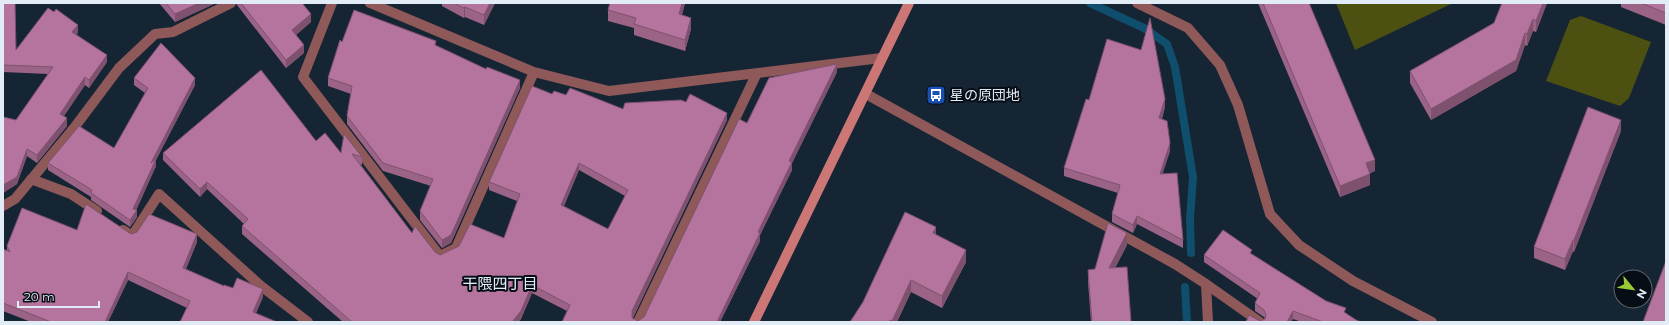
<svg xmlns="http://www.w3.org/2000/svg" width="1669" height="325" font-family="Montserrat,'Noto Sans JP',sans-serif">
<rect width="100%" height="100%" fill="#152534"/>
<path fill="#4c5011" d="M1336 3H1453L1355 50Z
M1581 16 1651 42 1629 98 1620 106 1546 81 1570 20Z"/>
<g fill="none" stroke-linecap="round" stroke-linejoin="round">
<path stroke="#0f4e6c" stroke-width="8" d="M1090 3 1144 28 1167 44 1175 67 1193 177 1190 219 1191 253
M1185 287 1187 322"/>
<path stroke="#8f5959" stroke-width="10" d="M332 3 303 77 440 256 456 248 534 72
M370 3 534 72 609 91 881 58
M1137 3 1188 28 1220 65 1238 105 1270 214 1299 245 1353 281 1432 322
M866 94 1175 264 1206 284 1260 322
M31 179 71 194 97 211
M3 206 15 199 74 128 119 68 155 34 173 32 231 3
M123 230 132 236 159 194 261 286 308 322
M1206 284 1208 322
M638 322 756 75"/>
<path stroke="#cc7776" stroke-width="10" d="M754 322 909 3"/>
</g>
<path fill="#9b6487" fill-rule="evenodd" d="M3 3 16 50 78 33 76 34 107 62 89 88 85 85 64 116 67 126 37 163 27 156 17 184 3 193V117L16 120 48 74 3 72Z
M159 3H216L175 22Z
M236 3H302L311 22 296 35 304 53 286 68 237 5Z
M442 3H495L484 25 465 17 464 18 442 6Z
M610 3H685L682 15 691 29 685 51 634 35V28L608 21V10Z
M1258 3H1309L1375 171 1370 173V185L1340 197Z
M1502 3H1547L1536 32 1533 31 1527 46 1525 45 1516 71 1431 120 1410 83V71L1494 23Z
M1621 3H1666V25L1621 7Z
M342 42 436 46 520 88 451 243 442 248 420 220V211L431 186 383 171 347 124V116L351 94 328 86V78Z
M837 72 792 163V170L760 235V241L720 322H562L567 311 532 293 521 319 518 322H343L242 234V226L244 224 207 189 200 197 163 160V153L316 141 341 153 344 134 362 157V165L360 164 412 233 435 252 440 255 504 238 517 201 489 190V182L552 94 566 95 623 109 727 120 633 318 638 321 644 317 747 123ZM579 170 625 196 608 229 564 206Z
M134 78 195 85 156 160V166L136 210 137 217 130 227 91 200V197L48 170V163L114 148 145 93 134 85Z
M1089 100 1165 107 1162 119 1170 151 1162 174 1183 240V248L1137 224 1133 233 1112 222V214L1118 193 1064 176V168Z
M1621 131 1574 252 1573 251 1565 270 1534 258V247Z
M77 230 131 234 197 242 186 269 224 286 263 297 256 313 187 308 128 280 108 322H31L3 311V249L7 251V246Z
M936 235 966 262 942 308 911 292 897 322H850Z
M1127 245 1115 268 1131 322H1091L1088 282V270L1095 269Z
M1252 254 1356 320 1361 322H1302L1293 319 1291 322H1246L1260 321 1265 319 1264 317 1255 311V303L1258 299 1204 262V255Z"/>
<path fill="#7e516e" d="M199 3H216L175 22V14Z
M490 3H495L484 25V15Z
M682 3H685L679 26V14Z
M1543 3H1547L1536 32V21Z
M465 7V17L464 18V8Z
M311 14V22L292 38V30Z
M691 18V29L685 51V40Z
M1533 19V31L1527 46V34Z
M78 25V33L72 39V32Z
M1525 33V45L1516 71 1431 120V109Z
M304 45V53L286 68V60Z
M107 55V62L89 88V80Z
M837 64V72L792 163V170L760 235V241L720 322H717L758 232 789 161Z
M85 77V85L60 121V114Z
M195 78V85L156 160V166L135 213 137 210V217L130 227V220L133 209 151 163Z
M520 80V88L451 243 442 248V240Z
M1165 99V107L1159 126V118Z
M727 113V120L632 319V311Z
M67 118V126L37 163V155Z
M1621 120V131L1574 252V240Z
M1170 143V151L1160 182V174Z
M27 149V156L17 184 3 193V185Z
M1375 160V171L1366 175V163Z
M579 163V170L561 212V205Z
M1370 174V185L1340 197V186Z
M207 182V189L200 197V189Z
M1137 216V224L1133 233V225Z
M936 227V239L933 233Z
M1127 233V245L1109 280V268Z
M197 234V242L183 276V268Z
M1573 240V251L1565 270V259Z
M966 250V262L942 308V296Z
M128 272V280L108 322H105Z
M911 280V292L897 322H892Z
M532 285V293L521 319 518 322H512Z
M263 289V297L253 320V312Z
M1293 311V319L1291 322H1287Z"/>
<path fill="#b4749d" stroke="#7e516e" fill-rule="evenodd" d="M3 3H15L16 50 48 8 54 12 56 9 78 25 72 32 107 55 89 80 85 77 60 114 67 118 37 155 27 149 17 177 3 185V117L16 120 53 67 3 65Z
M166 3H199L175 14Z
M241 3H302L311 14 292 30 304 45 286 60Z
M454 3H490L484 15 465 7 464 8Z
M610 3H682L679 14 691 18 685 40 634 24 636 18 608 10Z
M1263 3H1309L1375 160 1366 163 1370 174 1340 186Z
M1502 3H1543L1536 21 1533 19 1527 34 1525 33 1516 60 1431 109 1410 71 1494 23Z
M1641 3H1666V13Z
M354 10 436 41 435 45 486 69 487 67 520 80 451 235 442 240 420 211 433 179 383 163 347 116 352 86 328 78 340 40 342 42Z
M1150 18 1165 99 1159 118 1167 121 1170 143 1160 174 1177 173 1183 240 1137 216 1133 225 1112 214 1120 185 1064 168 1086 99 1089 100 1107 39 1141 50Z
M161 43 195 78 151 163 156 159 133 209 137 210 130 220 91 193 92 190 48 163 79 126 114 148 148 88 134 78Z
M837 64 789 161 792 162 758 232 760 233 717 322H562L570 305 532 285 521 311 512 322H352L242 226 248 219 207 182 200 189 163 153 261 70 316 141 325 133 341 153 344 134 362 157 352 154 412 233 415 226 435 252 440 255 459 246 470 224 504 238 520 194 489 182 532 86 552 94 554 91 566 95 570 88 623 109 625 103 681 100 686 102 690 94 727 113 632 311V318L638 321 644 317 739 119 747 123 769 78ZM579 163 628 190 608 229 561 205Z
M1588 107 1621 120 1574 240H1573L1565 259 1534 247Z
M86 204 131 234 137 232 149 214 197 234 183 268 224 286V285L233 288 237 278 263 289 253 312 277 322H180L190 301 128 272 105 322H51L3 303V249L10 252 7 246 22 208 77 230Z
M905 212 936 227 933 233 966 250 942 296 911 280 892 321 890 320 889 322H850L863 302Z
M1108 223 1127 233 1109 268 1127 267 1131 322H1092L1088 270 1095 269Z
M1223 230 1252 250 1250 253 1326 301 1346 308 1344 312 1356 320 1361 322H1323L1293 311 1287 322H1246L1249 315 1260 321 1265 319 1266 315 1264 310 1255 303 1260 293 1204 255Z
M1666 261V322H1643Z"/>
<defs>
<symbol id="bus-square" viewBox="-11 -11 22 22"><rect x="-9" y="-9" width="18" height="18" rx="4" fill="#1a4fb4" stroke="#070d14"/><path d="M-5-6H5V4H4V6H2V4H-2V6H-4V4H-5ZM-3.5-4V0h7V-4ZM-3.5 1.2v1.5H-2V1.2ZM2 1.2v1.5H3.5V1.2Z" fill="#fff"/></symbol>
</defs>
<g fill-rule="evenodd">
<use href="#bus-square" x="925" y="84" width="22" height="22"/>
</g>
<g text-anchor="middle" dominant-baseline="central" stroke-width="4" stroke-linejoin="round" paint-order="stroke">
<g font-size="14" fill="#e2ecf7" stroke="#070d14" text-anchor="start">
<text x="950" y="95">星の原団地</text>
</g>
<g font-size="15" fill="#e2ecf7" stroke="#070d14">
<text x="500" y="283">干隈四丁目</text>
</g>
</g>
<rect width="1669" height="325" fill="none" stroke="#e2ecf7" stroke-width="8"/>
<g transform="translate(1633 289) rotate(119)"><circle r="19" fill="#070d14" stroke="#5f666f"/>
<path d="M0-3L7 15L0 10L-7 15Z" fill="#98cb36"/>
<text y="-6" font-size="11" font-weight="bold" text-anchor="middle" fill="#e2ecf7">N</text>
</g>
<path d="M18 301v6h81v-6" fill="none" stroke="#e2ecf7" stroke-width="2"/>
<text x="24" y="301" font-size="12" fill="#e2ecf7" stroke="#070d14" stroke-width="3" paint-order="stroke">20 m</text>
</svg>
